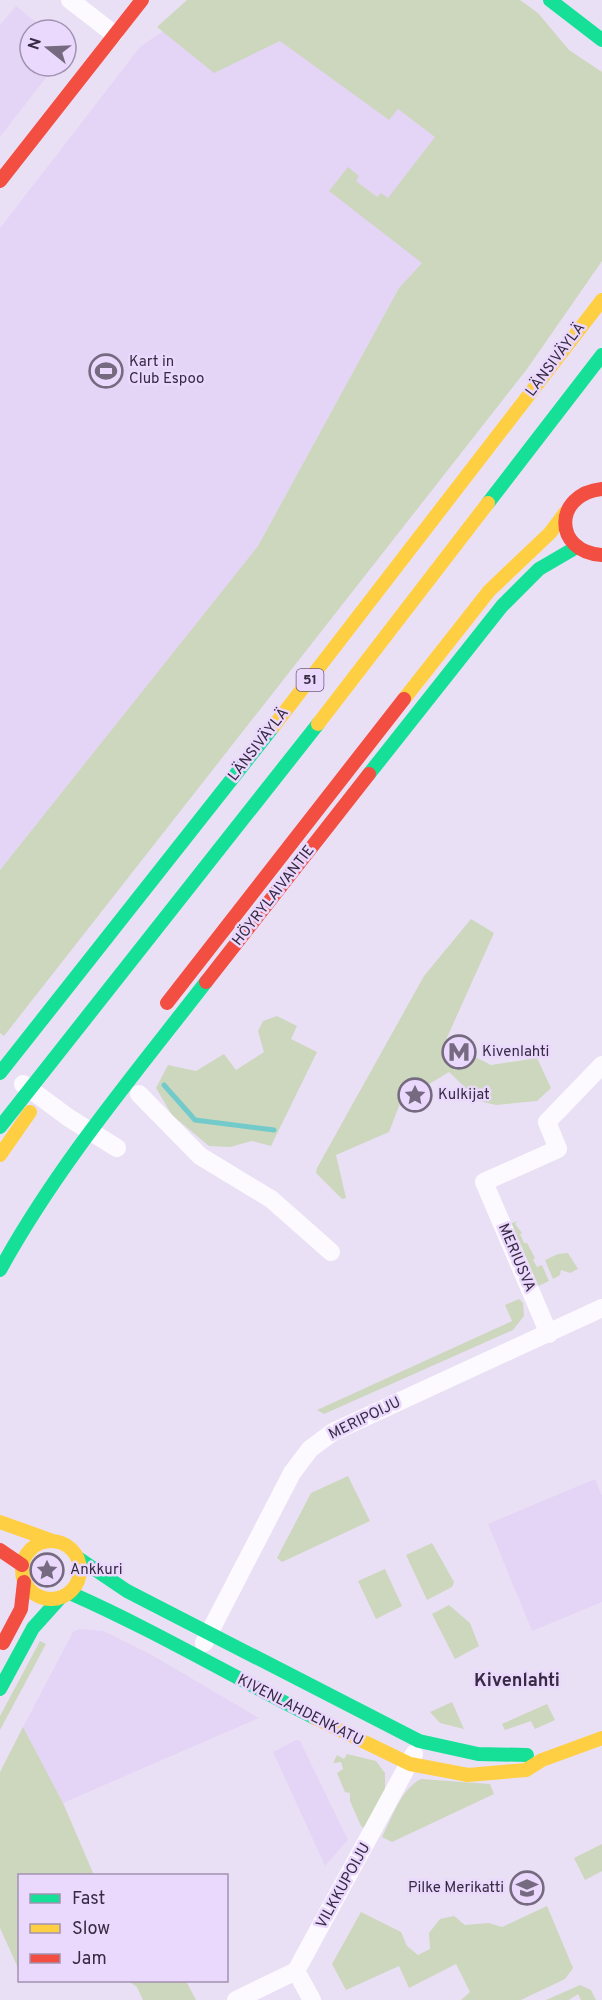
<svg xmlns="http://www.w3.org/2000/svg" width="602" height="2000" font-family="Overpass,sans-serif">
<rect width="100%" height="100%" fill="#eae0f5"/>
<path fill="#e4d5f6" d="M208 0H314L502 178 399 288 258 546 0 870V228L140 47Z
M16 6 46 30H30V66H55L0 137V25Z
M595 1479 602 1496V1602L532 1631 488 1524Z
M79 1629 104 1631 150 1654 259 1718 63 1803 23 1727 73 1632Z
M296 1740 300 1741 348 1840 325 1866 273 1752Z"/>
<path fill="#ccd7bd" d="M187 0H520L538 13 569 50 602 72V261L527 369 4 1036 0 1033V870L258 546 399 288 422 263 329 191 348 167 359 176 356 181 377 197 381 193 388 198 435 137 398 109 389 120 280 41 214 73 157 27Z
M471 919 494 933 445 1042 491 1065 537 1058 551 1088 537 1101 496 1105 479 1101 449 1072 401 1101 389 1132 336 1155 346 1198 342 1199 316 1173 317 1168 424 976Z
M277 1016 297 1026 291 1039 317 1052 271 1146 252 1141 230 1147 209 1146 172 1115 156 1088 168 1065 196 1071 224 1054 236 1070 264 1052 258 1031 263 1021Z
M517 1221 515 1224 522 1233 520 1234 524 1243H527L535 1258 533 1260 537 1267 542 1265 549 1281 536 1287 508 1225Z
M568 1253 578 1269 570 1273 561 1270 560 1275 553 1279 545 1260 558 1254Z
M519 1299 523 1303 524 1316 513 1330 324 1414 317 1410 512 1321 505 1305Z
M348 1476 370 1521 282 1562 277 1558 311 1493Z
M432 1543 454 1582 452 1587 427 1600 406 1555Z
M385 1569 402 1606 376 1619 358 1581Z
M449 1605 470 1623 479 1646 455 1659 432 1614Z
M40 1641 46 1644 0 1730V1716Z
M452 1702 464 1729 440 1723 430 1712Z
M547 1704 555 1720 535 1729 531 1721 505 1730 502 1724Z
M23 1727 63 1803 94 1875 20 1876 19 1970 0 1928V1772Z
M347 1754 376 1761 385 1773V1790L366 1829 361 1826 350 1801V1793L345 1792 337 1773 343 1769 341 1762 333 1763 337 1755 344 1759Z
M421 1779 490 1784 494 1794 392 1842 382 1837C392 1818 401 1789 421 1779Z
M602 1844V1871L585 1880 574 1858Z
M547 1906 573 1968 565 1979 521 2000H461L470 1992 456 1964 409 1988 399 1966 346 1990 332 1964 361 1912 401 1932 407 1946 418 1955 430 1949 429 1933 440 1919 454 1916 465 1925 489 1923 502 1927Z
M128 1981H186L196 2000H143L137 1987Z
M580 1985 591 1990 596 2000H581L578 1994 569 2000H546Z"/>
<g fill="none" stroke-linecap="round" stroke-linejoin="round">
<path stroke="#72cbca" stroke-width="5" d="M164 1085 195 1120 274 1130"/>
<path stroke="#fcfafe" stroke-width="18" d="M70 0 114 34
M23 1084 69 1118 117 1148
M139 1094 200 1156 271 1199 331 1252
M549 1334 484 1182 558 1149 547 1122 602 1065
M204 1643 292 1473 310 1449 333 1432 602 1308
M296 1971 312 2000
M236 2000 296 1971 414 1754"/>
<path stroke="#16e098" stroke-width="14" d="M550 0 602 40
M488 503 602 355
M369 774 502 606 539 569 575 548
M0 1073 273 727
M0 1127 318 724
M0 1270C57 1166 134 1075 206 982
M78 1558 127 1591 419 1741 478 1754 527 1755
M70 1593C154 1630 233 1677 315 1718
M0 1689 33 1628 60 1598"/>
<path stroke="#ffcf43" stroke-width="14" d="M404 699 489 591 550 533 565 513
M318 724 488 503
M273 727 602 300
M0 1155 30 1112
M0 1522 53 1541
M22 1570a29 29 0 1 1 58 0a29 29 0 1 1-58 0Z
M315 1718 410 1764 468 1775 526 1770 542 1760 602 1738"/>
<path stroke="#f24e42" stroke-width="14" d="M0 181 142 0
M602 489C553 494 553 552 602 555
M206 982 369 774
M167 1003 404 699
M0 1550 22 1565
M3 1643 21 1609 24 1582"/>
</g>
<defs>
<symbol id="stadium-ring" viewBox="-11 -11 22 22"><circle r="9.5" fill="#ead8fd" stroke="#766a81" stroke-width="1.5"/><path d="M0-5a6.5 5 0 1 0 0 10a6.5 5 0 1 0 0-10ZM-3.5-1.8h7v3.6h-7Z" fill="#766a81"/></symbol>
<symbol id="metro-ring" viewBox="-11 -11 22 22"><circle r="9.5" fill="#ead8fd" stroke="#766a81" stroke-width="1.5"/><path d="M-5.5 5V-5H-3L0 0L3-5H5.5V5H3V-.5L0 4L-3-.5V5Z" fill="#766a81"/></symbol>
<symbol id="sight-ring" viewBox="-11 -11 22 22"><circle r="9.5" fill="#ead8fd" stroke="#766a81" stroke-width="1.5"/><path d="M0-6L1.8-2.2L6-1.7L2.9 1.2L3.7 5.4L0 3.3L-3.7 5.4L-2.9 1.2L-6-1.7L-1.8-2.2Z" fill="#766a81"/></symbol>
<symbol id="school-ring" viewBox="-11 -11 22 22"><circle r="9.5" fill="#ead8fd" stroke="#766a81" stroke-width="1.5"/><path d="M0-5L7-2L0 1L-7-2ZM-4 1L0 2.5L4 1V4Q0 6-4 4Z" fill="#766a81"/></symbol>
</defs>
<g fill-rule="evenodd">
<use href="#stadium-ring" x="87" y="352" width="38" height="38"/>
<use href="#metro-ring" x="440" y="1033" width="38" height="38"/>
<use href="#sight-ring" x="396" y="1076" width="38" height="38"/>
<use href="#sight-ring" x="28" y="1551" width="38" height="38"/>
<use href="#school-ring" x="508" y="1869" width="38" height="38"/>
</g>
<g text-anchor="middle" dominant-baseline="central" stroke-width="5" stroke-linejoin="round" paint-order="stroke">
<rect fill="#ead8fd" stroke="#6d5e7a" stroke-width="1.5" x="296.5" y="669" width="27" height="22" rx="4.5"/>
<g font-size="14" font-weight="bold" fill="#372a42">
<text x="310" y="680">51</text>
</g>
<g font-size="15" fill="#372a42" stroke="#ead8fd">
<text transform="translate(556 360) rotate(-53)">LÄNSIVÄYLÄ</text>
<text transform="translate(259 745) rotate(-52)">LÄNSIVÄYLÄ</text>
<text transform="translate(274 896) rotate(-52)">HÖYRYLAIVANTIE</text>
<text transform="translate(516 1258) rotate(67)">MERIUSVA</text>
<text transform="translate(365 1419) rotate(-26)">MERIPOIJU</text>
<text transform="translate(300 1711) rotate(27)">KIVENLAHDENKATU</text>
<text transform="translate(344 1886) rotate(-61)">VILKKUPOIJU</text>
</g>
<g font-size="15" fill="#372a42" stroke="#ead8fd" text-anchor="start">
<text x="129" y="362">Kart in<tspan x="129" dy="17">Club Espoo</tspan></text>
<text x="482" y="1052">Kivenlahti</text>
<text x="438" y="1095">Kulkijat</text>
<text x="70" y="1570">Ankkuri</text>
<text x="504" y="1888" text-anchor="end">Pilke Merikatti</text>
</g>
<g font-size="18" font-weight="bold" fill="#372a42" stroke="#ead8fd">
<text x="517" y="1681">Kivenlahti</text>
</g>
</g>
<rect x="18" y="1874" width="210" height="108" fill="#ead8fd" stroke="#a292b2" stroke-width="1.5"/>
<rect x="30" y="1894" width="30" height="9" fill="#16e098" stroke="#a292b2" stroke-width="1.5"/>
<text x="72" y="1904" font-size="18" fill="#372a42">Fast</text>
<rect x="30" y="1924" width="30" height="9" fill="#ffcf43" stroke="#a292b2" stroke-width="1.5"/>
<text x="72" y="1934" font-size="18" fill="#372a42">Slow</text>
<rect x="30" y="1954" width="30" height="9" fill="#f24e42" stroke="#a292b2" stroke-width="1.5"/>
<text x="72" y="1964" font-size="18" fill="#372a42">Jam</text>
<g transform="translate(48 48) rotate(288)"><circle r="28" fill="#ead8fd" stroke="#a292b2" stroke-width="1.5"/>
<path d="M0-4.5L10 22L0 15L-10 22Z" fill="#766a81"/>
<text y="-9" font-size="16" font-weight="bold" text-anchor="middle" fill="#372a42">N</text>
</g>
</svg>
